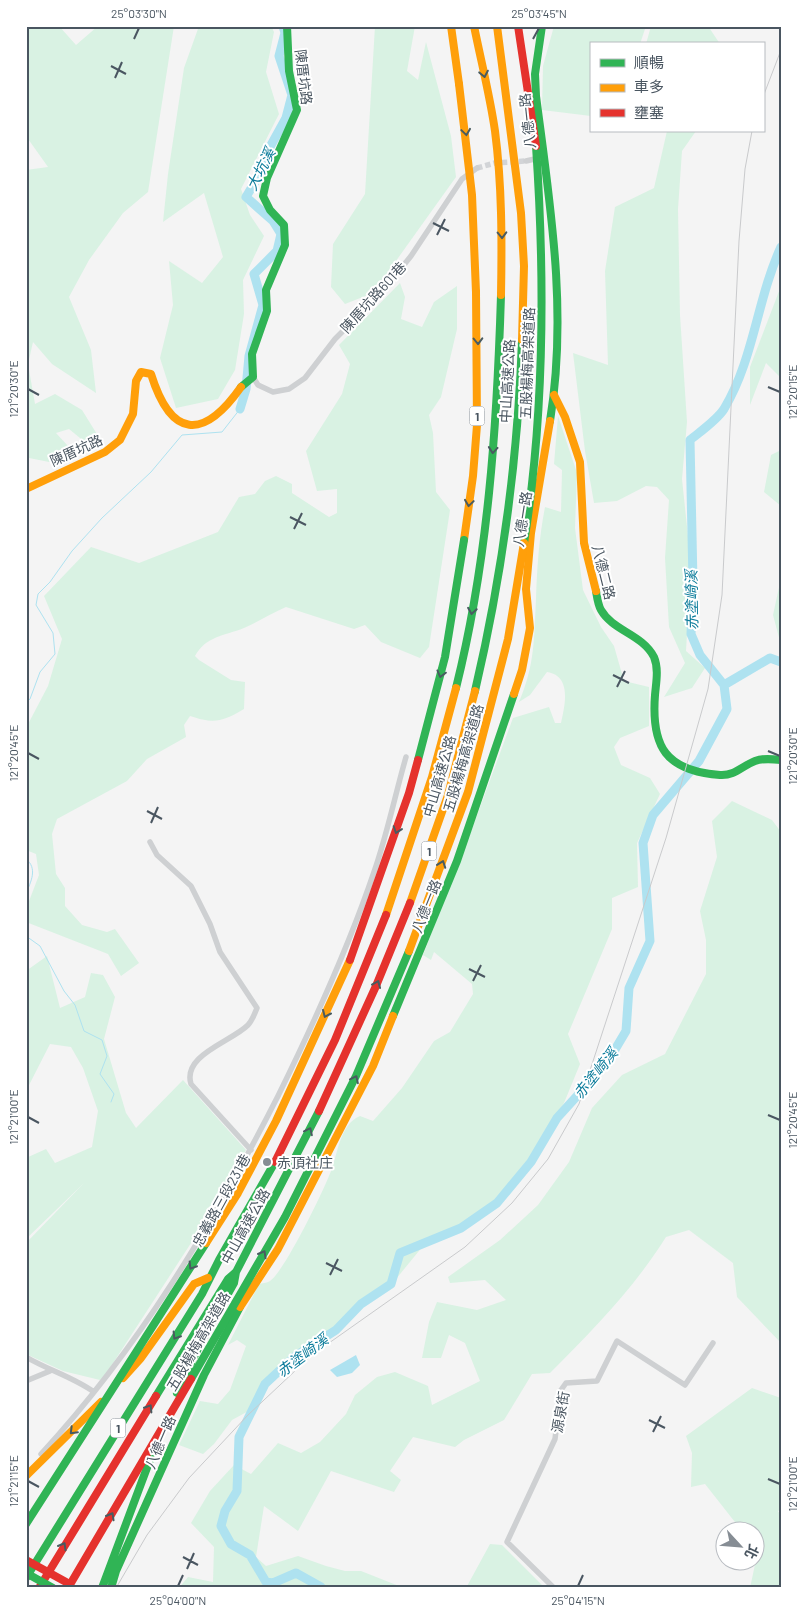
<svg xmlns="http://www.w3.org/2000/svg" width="807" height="1614" font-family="Barlow,'Noto Sans TC',sans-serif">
<rect width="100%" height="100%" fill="#f4f4f4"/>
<path fill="#d9f2e3" d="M26 26H59L76 45 98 26H174L148 192 123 213 89 260 69 297 91 350 96 393 52 364 33 342 28 364 35 404 55 394 82 410 100 439 91 447 69 429 56 433 68 446 75 460 49 462 29 458 26 459V170L48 167 26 136Z
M199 26H271L274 32 266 72 279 114 241 189 250 215 264 236 243 280 244 314 235 370 218 399 176 408 160 358 173 305 169 261 202 283 223 257 204 193 163 222 168 174 184 68Z
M375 26H415L407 71 418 80 426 42 451 136 456 177 373 293 345 304 331 287 333 244 365 194Z
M554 26H646L640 44H591V116L542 110 543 66Z
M651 26H708L720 44H646Z
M667 131H696L682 151 678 209 680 315 687 422 682 479 691 565 686 651 705 668 692 688 664 697 685 663 669 627 665 558 669 500 657 487 646 486 617 501 594 503 585 451 573 353 608 365 605 271 615 207 654 188Z
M400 283 405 297 401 319 422 327 434 302 457 286V329L441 397 429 415 433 433 436 492 450 510 429 647 420 658 381 642 365 625 354 629 286 607C272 613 258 622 244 628 224 636 206 636 195 656L199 660 231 680 245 682 244 709C222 722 214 724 190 716L184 725 186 737 147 759 127 781 57 819 52 834 56 874 65 888V906L82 925 107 932 115 929 139 963 121 976 108 954 26 922V909L39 875 36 854 26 850V728L48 686 62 639 44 596 91 547 139 563 218 532 239 497 255 494 265 481 276 476 292 484V493L329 517 337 513V489L317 491 306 451 342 394 350 364 339 345Z
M781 286V378L766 363 750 405V367Z
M558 416 577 473 575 528 583 590 601 627 614 646 624 681 649 687V726L620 738 614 747 621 765 650 778 660 794 637 843 638 887 612 898V929L568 1034 580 1064 564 1103 526 1164 483 1215 423 1246 396 1279 338 1325 304 1359 265 1381 254 1408 232 1420 214 1444 203 1454 179 1445 200 1401 218 1404 230 1390 246 1346 237 1340 228 1345 259 1284C262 1283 267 1283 270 1281 284 1272 324 1190 331 1171 338 1153 340 1124 360 1116L373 1121 402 1088 434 1041 450 1032 473 994 472 984 434 952 431 960 423 955 469 837 513 718 549 707 555 723H561C565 705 572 676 547 672L530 695 519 702C535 665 534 638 536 599 537 568 539 538 545 507L561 512 562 470 554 464Z
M781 450V506L764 492 771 455Z
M781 578V645L773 615Z
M732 801 772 820 781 832V1343L737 1297 733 1263 689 1230 666 1237C634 1288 593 1330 550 1373L532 1374 504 1420 464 1440 455 1447 413 1437 390 1471 401 1480 394 1492 331 1471 298 1531 264 1506 256 1557 266 1566 298 1556 326 1566 345 1571H361L404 1588H179L188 1577 213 1582 214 1547 191 1523 210 1491 234 1465 251 1474 278 1443 301 1453 320 1442 346 1414 355 1395 377 1377 395 1372 428 1386 432 1405 480 1381 465 1343 449 1335 441 1358H422L429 1322 437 1302 477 1310 506 1300 485 1280 450 1283 448 1277 500 1240 538 1205 569 1162 592 1108 622 1075 665 1054 706 974V940L700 911 717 857 712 821Z
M47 956 60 1008 85 997 91 973 103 975 115 997 104 1039 126 1113 136 1128 183 1080 246 1150 193 1240 106 1374 100 1380 63 1371 26 1354V1243L84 1183 26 1239V1158L46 1149 55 1163 92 1147 98 1111 83 1068 71 1047 50 1044 26 1091V971Z
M752 1388 781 1398V1506L778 1512 781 1513V1588H750L757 1555 754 1532 742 1531 705 1484 691 1487 692 1453 686 1436Z
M490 1544 502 1545 545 1588H466Z"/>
<path fill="#aee2f0" d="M356 1355 360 1365 352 1373 337 1377 330 1370Z"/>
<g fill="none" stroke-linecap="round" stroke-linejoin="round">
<path stroke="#aee2f0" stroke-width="1" d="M26 703 30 699 40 672 55 654 53 633 36 605 38 594 50 582 72 551 102 518 151 472 182 435 222 432 240 409
M26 859C38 868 31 882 26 893
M26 936 40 946 64 991 75 1005 84 1031 102 1040 107 1056 100 1074 114 1094 111 1102"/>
<path stroke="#aee2f0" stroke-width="9" d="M240 409 246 389 249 356 263 305 254 274 277 251 281 234 273 221 246 197 261 172 270 147 286 118 292 95 279 56 285 33 283 26
M724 685 770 658 781 662
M321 1587 296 1573 273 1583 266 1582 250 1555 231 1544 221 1526 225 1511 237 1491 239 1437 265 1384 294 1357 336 1330 361 1304 391 1284 400 1253 461 1228 497 1203 531 1162 557 1118 607 1063 626 1031 629 988 650 941 643 843 653 815 699 761 727 709 724 685 700 655 691 634 693 582 690 440C701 431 717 420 724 409 754 359 757 299 781 247"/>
<path stroke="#d2d4d7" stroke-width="5.5" stroke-dasharray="5.5 3" stroke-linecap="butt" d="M477 168 495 163 526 161"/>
<path stroke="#ced0d2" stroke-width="5.5" d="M526 161 539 158
M253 377 258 385 273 392 289 389 305 378 335 339 382 292 411 256 462 179 477 168
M150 842 157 855 191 886 210 924 220 952 257 1008C255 1013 252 1021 248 1025 231 1042 182 1055 191 1084L251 1150
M26 1357C48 1370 73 1377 94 1392
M26 1381 50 1371
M41 1454C139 1348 213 1224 278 1096 314 1023 348 949 374 872 387 835 395 795 406 757
M554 1588 507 1542 555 1439 561 1390 566 1383 597 1381 617 1341 685 1385 713 1343"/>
<path stroke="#30b455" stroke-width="8" d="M542 26 535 74 536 96C550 204 568 312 550 421
M241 387 253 377 252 354 267 311 266 290 285 245 284 225 270 210 263 196 267 178 297 110 289 71 287 26
M596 591C597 597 598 605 601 610 613 631 642 634 654 657 659 669 656 683 655 695 651 747 666 771 720 775 735 776 742 766 755 761 763 758 772 759 781 760
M456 688C488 560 497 427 501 295
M475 691C502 576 518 459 522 340
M393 1016 457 861 514 694
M177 1393 202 1340 234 1283 236 1272
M156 1396 228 1279 236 1272 319 1111
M26 1578 202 1294 219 1260 275 1162
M102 1588 157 1441
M111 1588 116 1571 204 1375 240 1307"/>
<path stroke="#ff9f0a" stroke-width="8" d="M451 26 459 84
M474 26C481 61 490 96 495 131 502 185 502 240 501 295
M497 26 521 213 524 266 522 340
M554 395 565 417 580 462 584 543 596 591
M26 489 105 452 120 440 133 414 136 381 141 372 151 374C171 438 203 441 241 387
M464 540 473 476 477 425 476 292
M514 694 522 670 530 628 526 589 531 533 550 421
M410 903 448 795 475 691
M386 915 432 777 456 688
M240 1307 278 1249 373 1066 393 1016
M123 1378 141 1358 194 1284 208 1278
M26 1476 101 1402"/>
<path stroke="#e5322d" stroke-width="8" d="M319 1111 376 986 410 903
M275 1162 335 1040 386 915
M39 1588 156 1396"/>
<path stroke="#c9cacc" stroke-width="1" d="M763 97 781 50
M116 1588 147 1535 189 1478 248 1415 312 1355 465 1247 512 1203 548 1159 579 1104 666 838 708 689 722 595 739 241 745 169 752 131"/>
<path stroke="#30b455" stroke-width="8" d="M524 543C545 412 545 278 536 146
M418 760 445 657 464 540
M191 1379 285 1217 356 1076 409 951
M26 1524 206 1243
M26 1573 53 1588"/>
<path stroke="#ff9f0a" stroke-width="8" d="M459 84 472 195 476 292
M409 951 468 792 508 639 524 543
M206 1243 238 1193 276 1121 350 960"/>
<path stroke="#e5322d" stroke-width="8" d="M518 26 536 146
M350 960 409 793 418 760
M26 1560 66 1582
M68 1588 191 1379"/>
</g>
<defs><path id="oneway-chevron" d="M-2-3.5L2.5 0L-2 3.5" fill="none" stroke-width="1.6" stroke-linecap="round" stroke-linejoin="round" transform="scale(1.25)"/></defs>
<g stroke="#495b60">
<use href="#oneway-chevron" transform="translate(484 74) rotate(79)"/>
<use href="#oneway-chevron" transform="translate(466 132) rotate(82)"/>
<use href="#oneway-chevron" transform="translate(502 235) rotate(89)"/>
<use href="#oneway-chevron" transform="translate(478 341) rotate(89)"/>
<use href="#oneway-chevron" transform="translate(493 450) rotate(95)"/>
<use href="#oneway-chevron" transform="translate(469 503) rotate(98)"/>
<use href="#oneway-chevron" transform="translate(472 611) rotate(99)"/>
<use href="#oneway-chevron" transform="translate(441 674) rotate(105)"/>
<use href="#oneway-chevron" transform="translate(397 830) rotate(109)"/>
<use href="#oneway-chevron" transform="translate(442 864) rotate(-70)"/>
<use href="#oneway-chevron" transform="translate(377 984) rotate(-67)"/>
<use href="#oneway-chevron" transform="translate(326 1014) rotate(114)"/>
<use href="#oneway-chevron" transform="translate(355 1079) rotate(-64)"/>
<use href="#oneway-chevron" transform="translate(309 1131) rotate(-64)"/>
<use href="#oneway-chevron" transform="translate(263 1254) rotate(-60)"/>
<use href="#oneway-chevron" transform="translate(192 1266) rotate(122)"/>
<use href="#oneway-chevron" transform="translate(176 1336) rotate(122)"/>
<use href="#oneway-chevron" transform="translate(149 1408) rotate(-58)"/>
<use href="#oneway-chevron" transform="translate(73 1431) rotate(135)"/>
<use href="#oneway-chevron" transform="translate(111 1516) rotate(-60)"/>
<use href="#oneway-chevron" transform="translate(63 1546) rotate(-60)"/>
</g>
<path fill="none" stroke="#4a5661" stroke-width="2" d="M134 39 139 28M533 39 539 28M111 66 126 74M115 78 122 62M433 223 449 231M437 235 445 219M768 387 780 392M28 389 39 395M290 517 306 525M294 529 302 513M613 675 629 683M617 687 625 671M768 751 780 756M28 753 39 759M147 811 162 819M151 823 158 807M469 969 485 977M473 981 481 965M768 1115 780 1120M28 1117 39 1123M326 1263 342 1271M330 1275 338 1259M649 1420 665 1428M653 1432 661 1416M768 1479 780 1484M28 1481 39 1487M183 1557 198 1565M187 1569 194 1553M178 1586 183 1575M578 1586 583 1575"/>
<circle fill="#868d94" stroke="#fff" stroke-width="2" cx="267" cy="1162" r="5"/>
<g text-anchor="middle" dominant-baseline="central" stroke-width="4" stroke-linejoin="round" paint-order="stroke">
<g fill="#fff" stroke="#808990" stroke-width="1">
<rect x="469.5" y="406.5" width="15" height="19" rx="4"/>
<rect x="421.5" y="841.5" width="15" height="19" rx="4"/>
<rect x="110.5" y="1418.5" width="15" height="19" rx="4"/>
</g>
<g font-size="12" font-weight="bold" fill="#4a5661">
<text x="477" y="416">1</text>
<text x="429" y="851">1</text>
<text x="118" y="1428">1</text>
</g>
<g font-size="14" fill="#4a5661" stroke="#fff">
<text transform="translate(304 77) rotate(83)">陳厝坑路</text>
<text transform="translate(527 121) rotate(-96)">八德一路</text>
<text transform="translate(373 297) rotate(-48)">陳厝坑路601巷</text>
<text transform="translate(527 363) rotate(-88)">五股楊梅高架道路</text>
<text transform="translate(507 381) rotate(-87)">中山高速公路</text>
<text transform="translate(76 450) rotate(-24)">陳厝坑路</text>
<text transform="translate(522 519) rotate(-81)">八德一路</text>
<text transform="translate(604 572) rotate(76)">八德二路</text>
<text transform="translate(463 758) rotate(-74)">五股楊梅高架道路</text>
<text transform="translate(439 776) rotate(-74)">中山高速公路</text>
<text transform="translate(426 906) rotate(-68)">八德一路</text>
<text transform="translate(221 1200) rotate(-61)">忠義路三段231巷</text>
<text transform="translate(245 1226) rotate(-61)">中山高速公路</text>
<text transform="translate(198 1341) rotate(-60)">五股楊梅高架道路</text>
<text transform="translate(560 1412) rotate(-80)">源泉街</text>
<text transform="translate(160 1442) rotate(-67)">八德一路</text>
</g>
<g font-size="14" fill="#4a5661" stroke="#fff" text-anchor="start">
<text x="277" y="1162">赤頂社庄</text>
</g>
<g font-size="15" font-style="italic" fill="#0c7c9b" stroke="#fff">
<text transform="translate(260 169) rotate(-63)">大坑溪</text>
<text transform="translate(691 600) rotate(-91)">赤塗崎溪</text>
<text transform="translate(595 1073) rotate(-51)">赤塗崎溪</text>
<text transform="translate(302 1355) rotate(-37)">赤塗崎溪</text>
</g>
</g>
<rect width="807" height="1614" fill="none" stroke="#ffffff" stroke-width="55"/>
<rect x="590" y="42" width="175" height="90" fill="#ffffff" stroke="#b7bbc0"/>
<rect x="600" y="59" width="25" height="8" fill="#30b455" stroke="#b7bbc0"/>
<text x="634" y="68" font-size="15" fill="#4a5661">順暢</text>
<rect x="600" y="84" width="25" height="8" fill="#ff9f0a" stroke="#b7bbc0"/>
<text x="634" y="92" font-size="15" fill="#4a5661">車多</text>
<rect x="600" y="109" width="25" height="8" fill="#e5322d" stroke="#b7bbc0"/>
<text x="634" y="118" font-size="15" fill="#4a5661">壅塞</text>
<g transform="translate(740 1546) rotate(116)"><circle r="24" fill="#ffffff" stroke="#b7bbc0"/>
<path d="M0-4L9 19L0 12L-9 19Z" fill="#868d94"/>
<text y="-8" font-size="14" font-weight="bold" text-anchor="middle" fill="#4a5661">北</text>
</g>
<rect x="28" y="28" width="752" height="1558" fill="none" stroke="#4a5661" stroke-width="2"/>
<g font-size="12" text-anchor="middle" fill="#4a5661">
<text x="139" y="18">25°03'30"N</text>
<text x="539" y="18">25°03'45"N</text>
<text transform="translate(14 389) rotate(-90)" y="4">121°20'30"E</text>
<text transform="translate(793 392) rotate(-90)" y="4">121°20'15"E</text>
<text transform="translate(14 753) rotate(-90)" y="4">121°20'45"E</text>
<text transform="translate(793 756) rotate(-90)" y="4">121°20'30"E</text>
<text transform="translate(14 1117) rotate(-90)" y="4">121°21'00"E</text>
<text transform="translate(793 1120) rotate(-90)" y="4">121°20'45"E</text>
<text transform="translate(14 1481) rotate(-90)" y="4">121°21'15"E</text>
<text transform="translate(793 1484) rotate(-90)" y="4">121°21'00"E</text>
<text x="178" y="1605">25°04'00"N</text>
<text x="578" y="1605">25°04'15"N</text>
</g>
</svg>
